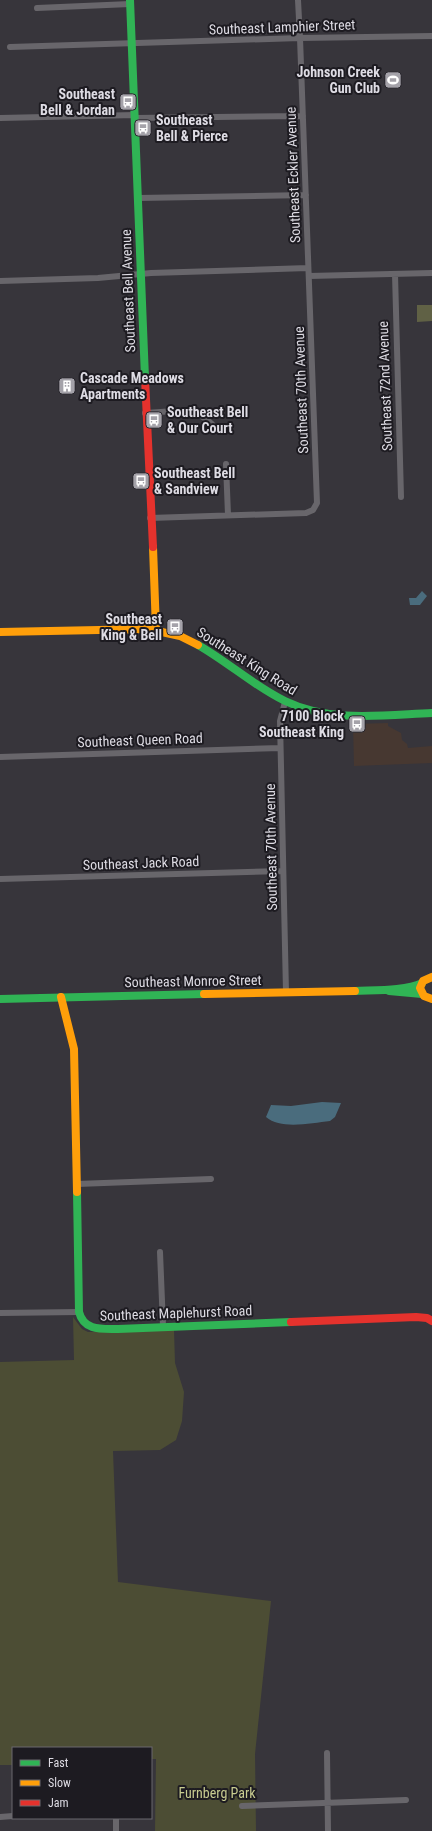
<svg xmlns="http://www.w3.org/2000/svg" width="432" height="1831" font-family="'Roboto Condensed',sans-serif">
<rect width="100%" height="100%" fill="#37353b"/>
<path fill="#473831" d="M388 723V726L401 733 402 740 407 744 408 748 432 746V763L354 766 353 724Z"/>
<path fill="#4c4d34" d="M73 1317 82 1329 88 1332 174 1330 175 1363 184 1392 182 1421 176 1440 160 1450 113 1451 118 1582 271 1601 255 1754 256 1831H155L156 1759H151V1748H13V1765H0V1362L74 1360Z"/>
<path fill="#606145" d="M417 305H432V321L417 322Z"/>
<path fill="#4a6c7d" d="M422 591 427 596 420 605H410L409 598H416Z
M322 1102 341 1103 335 1117 330 1121C311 1123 281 1130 266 1117L271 1105 291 1106Z"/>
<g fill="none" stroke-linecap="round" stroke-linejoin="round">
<path stroke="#68666b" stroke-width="6" d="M37 8 130 4
M10 47 300 38 432 36
M0 118 135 115
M135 118 303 116
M138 198 306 195
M395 274 401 497
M309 276 432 273
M0 281 98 278 151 273 308 268
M145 413C168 412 195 406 212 424
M226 464 228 515
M150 518 306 513 313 510 317 503 300 38 298 0
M285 702 280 721 286 992
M0 757 280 748
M0 879 283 871
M77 1184 211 1179
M160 1252 163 1326
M0 1313 79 1312
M327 1753 328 1831
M242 1806 406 1800
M0 1817 13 1816
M116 1831V1818"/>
<path stroke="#30b455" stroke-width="8" d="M130 0 145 378
M198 645C228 662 254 686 285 701 330 723 384 715 432 713
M355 991C373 990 406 991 422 983
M389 991 422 994
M0 999 204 994
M77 1192 79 1312C84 1331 101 1329 118 1329L291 1322"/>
<path stroke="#ff9f0a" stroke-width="8" d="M153 547 156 630
M0 632 148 629 180 636 198 645
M432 977 423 981 420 988 424 996 432 999
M204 994 355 991
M61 997 74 1049 77 1192"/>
<path stroke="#e5322d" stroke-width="8" d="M145 378 153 547
M291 1322 416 1317 427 1318 432 1321"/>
</g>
<defs>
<symbol id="stadium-square" viewBox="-11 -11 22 22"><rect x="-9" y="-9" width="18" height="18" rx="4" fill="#a4a2a9" stroke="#1d1b21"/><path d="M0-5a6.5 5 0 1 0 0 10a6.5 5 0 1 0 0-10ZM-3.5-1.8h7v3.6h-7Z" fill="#fff"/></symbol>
<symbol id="bus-square" viewBox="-11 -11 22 22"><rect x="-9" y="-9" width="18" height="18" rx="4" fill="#a4a2a9" stroke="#1d1b21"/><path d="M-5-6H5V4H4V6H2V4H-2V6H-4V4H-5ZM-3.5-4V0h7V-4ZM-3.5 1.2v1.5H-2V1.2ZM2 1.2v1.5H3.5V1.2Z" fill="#fff"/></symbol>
<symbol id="building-square" viewBox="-11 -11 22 22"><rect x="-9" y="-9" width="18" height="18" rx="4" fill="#a4a2a9" stroke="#1d1b21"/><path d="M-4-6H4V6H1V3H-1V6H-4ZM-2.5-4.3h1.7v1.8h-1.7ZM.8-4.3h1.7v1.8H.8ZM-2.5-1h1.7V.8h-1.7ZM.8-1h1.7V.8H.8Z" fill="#fff"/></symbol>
</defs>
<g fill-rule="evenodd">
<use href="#stadium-square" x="383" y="70" width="20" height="20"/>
<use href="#bus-square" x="118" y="92" width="20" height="20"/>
<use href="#bus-square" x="133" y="118" width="20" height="20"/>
<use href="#building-square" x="57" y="376" width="20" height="20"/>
<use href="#bus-square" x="144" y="410" width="20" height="20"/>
<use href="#bus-square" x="131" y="471" width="20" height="20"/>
<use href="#bus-square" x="165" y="617" width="20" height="20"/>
<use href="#bus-square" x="347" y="714" width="20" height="20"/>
</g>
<g text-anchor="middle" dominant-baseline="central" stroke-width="4" stroke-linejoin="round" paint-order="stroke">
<g font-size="14" fill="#dedce4" stroke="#1d1b21">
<text transform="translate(282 27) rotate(-2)">Southeast Lamphier Street</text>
<text transform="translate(293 175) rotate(-92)">Southeast Eckler Avenue</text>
<text transform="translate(128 291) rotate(-92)">Southeast Bell Avenue</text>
<text transform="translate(385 386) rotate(-92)">Southeast 72nd Avenue</text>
<text transform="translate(301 390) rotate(-92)">Southeast 70th Avenue</text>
<text transform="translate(247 661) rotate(32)">Southeast King Road</text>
<text transform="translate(140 740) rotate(-2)">Southeast Queen Road</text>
<text transform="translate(271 847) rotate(-91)">Southeast 70th Avenue</text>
<text transform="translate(141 863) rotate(-2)">Southeast Jack Road</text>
<text transform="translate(193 981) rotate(-1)">Southeast Monroe Street</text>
<text transform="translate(176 1313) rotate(-2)">Southeast Maplehurst Road</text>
</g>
<g font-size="14" font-weight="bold" fill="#dedce4" stroke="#1d1b21" text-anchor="end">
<text x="380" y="72">Johnson Creek<tspan x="380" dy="16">Gun Club</tspan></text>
<text x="115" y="94">Southeast<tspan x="115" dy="16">Bell &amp; Jordan</tspan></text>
<text x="156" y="120" text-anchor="start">Southeast<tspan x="156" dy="16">Bell &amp; Pierce</tspan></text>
<text x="80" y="378" text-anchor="start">Cascade Meadows<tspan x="80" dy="16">Apartments</tspan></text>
<text x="167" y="412" text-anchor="start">Southeast Bell<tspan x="167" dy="16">&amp; Our Court</tspan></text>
<text x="154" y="473" text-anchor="start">Southeast Bell<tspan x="154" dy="16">&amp; Sandview</tspan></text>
<text x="162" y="619">Southeast<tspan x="162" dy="16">King &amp; Bell</tspan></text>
<text x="344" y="716">7100 Block<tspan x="344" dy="16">Southeast King</tspan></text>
</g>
<g font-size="14" fill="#c8cc90" stroke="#1d1b21">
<text x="217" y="1793">Furnberg Park</text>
</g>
</g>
<rect x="12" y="1747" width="140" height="72" fill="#1d1b21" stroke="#6a686f"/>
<rect x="20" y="1760" width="20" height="6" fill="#30b455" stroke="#6a686f"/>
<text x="48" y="1767" font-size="12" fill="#dedce4">Fast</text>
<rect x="20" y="1780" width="20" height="6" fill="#ff9f0a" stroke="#6a686f"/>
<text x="48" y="1787" font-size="12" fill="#dedce4">Slow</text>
<rect x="20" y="1800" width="20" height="6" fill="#e5322d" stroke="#6a686f"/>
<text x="48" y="1807" font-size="12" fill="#dedce4">Jam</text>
</svg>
